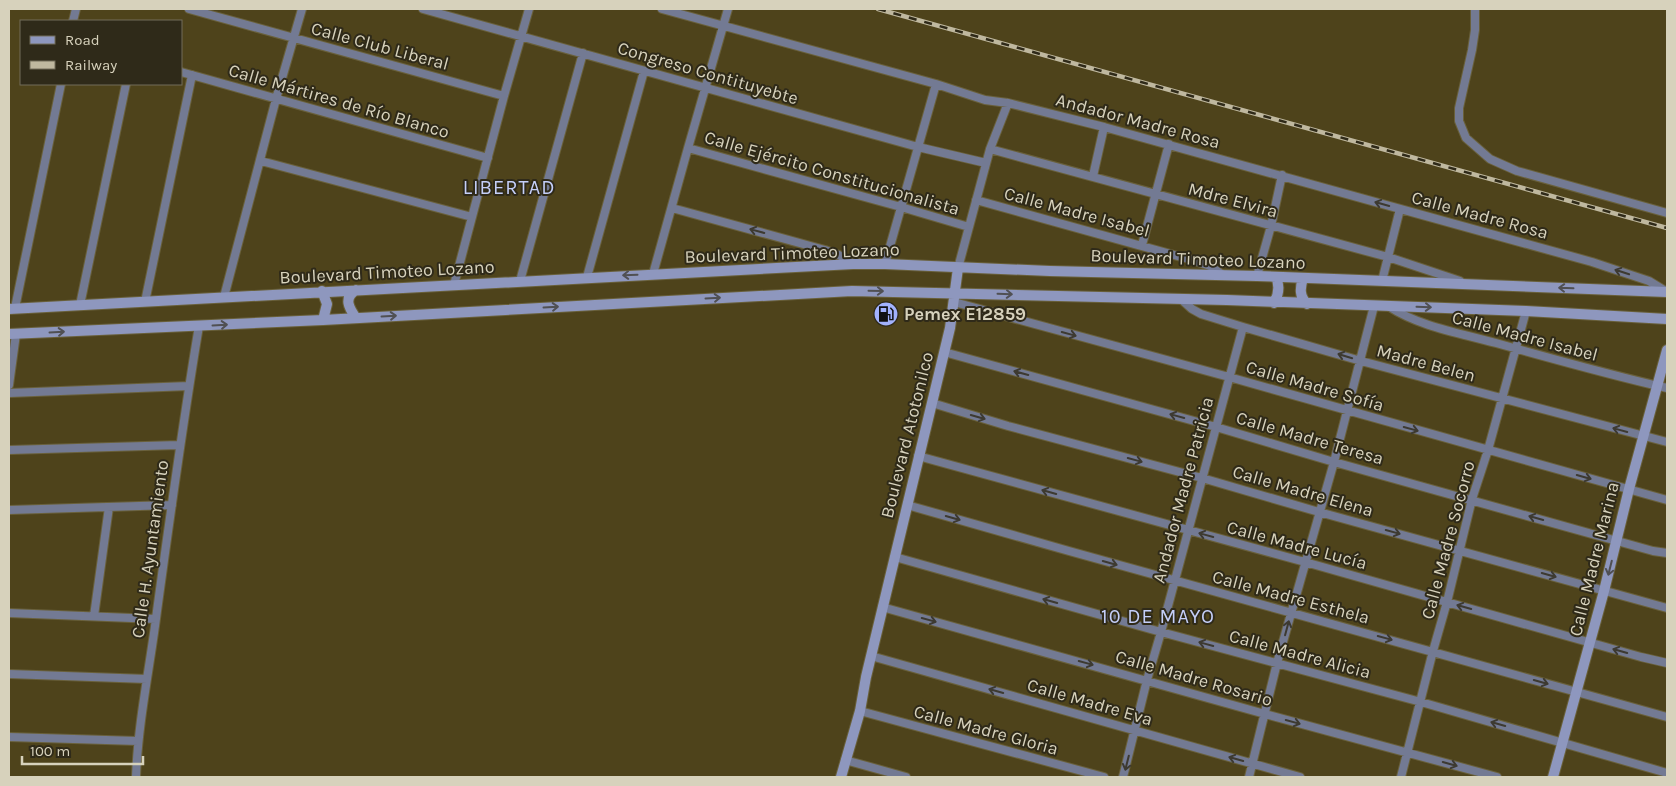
<svg xmlns="http://www.w3.org/2000/svg" width="1676" height="786" font-family="Karla,sans-serif">
<rect width="100%" height="100%" fill="#4e431b"/>
<g fill="none" stroke-linecap="round" stroke-linejoin="round">
<defs>
<path id="street" d="M189 9 504 96
M423 9 918 147 986 163
M662 9 936 84 985 100 1008 103 1104 127 1592 262 1649 281 1667 292
M1475 9V30L1472 50 1459 108V121L1466 138 1490 159 1517 171 1667 213
M73 21 76 9
M181 72 488 158
M688 148 901 207 969 227
M990 149 1388 257 1460 281
M261 161 472 217
M1093 176 1104 127
M976 200 1192 260 1210 266 1223 275
M672 208 825 250 839 255 853 264
M1142 245 1169 144
M885 264 936 84
M958 268 990 149 1008 103
M653 274 688 148 728 9
M1257 276 1271 226 1282 175
M587 277 644 71
M520 281 583 53
M1382 281 1400 209
M454 285 504 96 529 9
M224 297 276 99 302 9
M1182 300 1192 309 1201 314 1243 327 1361 361 1667 442
M145 302 192 75
M954 302 1229 377 1667 500
M80 305 126 84
M1388 306C1420 327 1460 333 1496 343 1553 359 1610 375 1667 388
M15 308 61 84
M944 352 1216 427 1334 462 1653 551 1667 553
M9 385 16 334
M9 393 189 386
M932 403 1008 426 1202 478 1319 512 1667 608
M9 450 179 445
M918 456 1305 562 1641 657 1667 663
M907 505 1069 551 1667 717
M9 510 172 505
M895 557 1161 632 1421 702 1667 773
M882 607 1265 714 1497 777
M9 613 156 619
M94 616 109 507
M871 656 1300 777
M9 674 147 679
M860 711 1104 777
M9 737 138 741
M845 760 906 777
M136 777C138 722 150 667 157 611 170 516 183 421 199 326
M1123 777 1147 680 1161 632 1243 327
M1249 777 1277 663 1334 462 1374 306
M1401 777 1433 651 1447 602 1472 499 1488 450 1526 311"/>
<path id="secondary" d="M1303 278C1300 288 1299 296 1307 304
M356 290C343 298 349 308 356 318
M322 291 327 304 323 320
M1274 303C1279 294 1280 286 1276 277
M9 309 853 264H885L1050 271 1257 276 1667 292
M9 334 323 320 852 291 1227 300 1526 311 1667 319
M841 777 860 711 866 677 950 328 958 268
M1553 777 1604 591 1629 489 1667 350"/>
</defs>
<use href="#street" stroke="#69603b" stroke-width="10"/>
<use href="#secondary" stroke="#69603b" stroke-width="12"/>
<use href="#street" stroke="#737a93" stroke-width="8"/>
<use href="#secondary" stroke="#8e97be" stroke-width="10"/>
<defs>
<path id="rail" d="M878 9 1667 228"/>
</defs>
<use href="#rail" stroke="#bfb89f" stroke-width="4.5"/>
<use href="#rail" stroke="#2f2a19" stroke-width="2.5" stroke-dasharray="8" stroke-linecap="butt"/>
</g>
<defs><path id="oneway-shaft" d="M-6 0H5M1.5-3L5.5 0L1.5 3" fill="none" stroke-width="1.6" stroke-linecap="round" stroke-linejoin="round" transform="scale(1.25)"/></defs>
<g stroke="#3d3a31">
<use href="#oneway-shaft" transform="translate(1382 204) rotate(-164)"/>
<use href="#oneway-shaft" transform="translate(757 231) rotate(-165)"/>
<use href="#oneway-shaft" transform="translate(1622 272) rotate(-162)"/>
<use href="#oneway-shaft" transform="translate(1069 334) rotate(15)"/>
<use href="#oneway-shaft" transform="translate(1345 356) rotate(-163)"/>
<use href="#oneway-shaft" transform="translate(1021 373) rotate(-165)"/>
<use href="#oneway-shaft" transform="translate(1177 416) rotate(-165)"/>
<use href="#oneway-shaft" transform="translate(978 417) rotate(16)"/>
<use href="#oneway-shaft" transform="translate(1411 429) rotate(15)"/>
<use href="#oneway-shaft" transform="translate(1620 430) rotate(-165)"/>
<use href="#oneway-shaft" transform="translate(1135 460) rotate(15)"/>
<use href="#oneway-shaft" transform="translate(1584 477) rotate(16)"/>
<use href="#oneway-shaft" transform="translate(1049 492) rotate(-164)"/>
<use href="#oneway-shaft" transform="translate(953 518) rotate(16)"/>
<use href="#oneway-shaft" transform="translate(1536 518) rotate(-164)"/>
<use href="#oneway-shaft" transform="translate(1393 532) rotate(15)"/>
<use href="#oneway-shaft" transform="translate(1206 535) rotate(-165)"/>
<use href="#oneway-shaft" transform="translate(1110 563) rotate(16)"/>
<use href="#oneway-shaft" transform="translate(1549 575) rotate(16)"/>
<use href="#oneway-shaft" transform="translate(1050 601) rotate(-164)"/>
<use href="#oneway-shaft" transform="translate(1464 607) rotate(-164)"/>
<use href="#oneway-shaft" transform="translate(929 620) rotate(15)"/>
<use href="#oneway-shaft" transform="translate(1287 628) rotate(-75)"/>
<use href="#oneway-shaft" transform="translate(1385 638) rotate(15)"/>
<use href="#oneway-shaft" transform="translate(1206 644) rotate(-165)"/>
<use href="#oneway-shaft" transform="translate(1620 651) rotate(-164)"/>
<use href="#oneway-shaft" transform="translate(1086 663) rotate(15)"/>
<use href="#oneway-shaft" transform="translate(1541 682) rotate(16)"/>
<use href="#oneway-shaft" transform="translate(996 691) rotate(-164)"/>
<use href="#oneway-shaft" transform="translate(1293 722) rotate(15)"/>
<use href="#oneway-shaft" transform="translate(1498 724) rotate(-164)"/>
<use href="#oneway-shaft" transform="translate(1236 759) rotate(-164)"/>
<use href="#oneway-shaft" transform="translate(1127 763) rotate(104)"/>
<use href="#oneway-shaft" transform="translate(1450 764) rotate(16)"/>
</g>
<g stroke="#505053">
<use href="#oneway-shaft" transform="translate(630 275) rotate(178)"/>
<use href="#oneway-shaft" transform="translate(1566 288) rotate(-178)"/>
<use href="#oneway-shaft" transform="translate(876 291) rotate(1)"/>
<use href="#oneway-shaft" transform="translate(1005 294) rotate(2)"/>
<use href="#oneway-shaft" transform="translate(713 298) rotate(-3)"/>
<use href="#oneway-shaft" transform="translate(551 307) rotate(-3)"/>
<use href="#oneway-shaft" transform="translate(1424 307) rotate(2)"/>
<use href="#oneway-shaft" transform="translate(389 316) rotate(-3)"/>
<use href="#oneway-shaft" transform="translate(220 325) rotate(-3)"/>
<use href="#oneway-shaft" transform="translate(57 332) rotate(-3)"/>
<use href="#oneway-shaft" transform="translate(1610 568) rotate(104)"/>
</g>
<defs>
<symbol id="fuel-disc" viewBox="-11 -11 22 22"><circle r="9.5" fill="#a2b2fd" stroke="#2f2a19"/><path d="M-5.5-6h7V0h2V4h1.3V-2.5L3-4.5l.8-.8L6-3V5H2.5V1h-1V6h-7ZM-4.2-4.7v3.2H.2V-4.7Z" fill="#111"/></symbol>
</defs>
<g fill-rule="evenodd">
<use href="#fuel-disc" x="872" y="300" width="28" height="28"/>
</g>
<g text-anchor="middle" dominant-baseline="central" stroke-width="4" stroke-linejoin="round" paint-order="stroke">
<g font-size="18" fill="#d7d2bc" stroke="#2f2a19">
<text transform="translate(380 46) rotate(15)">Calle Club Liberal</text>
<text transform="translate(708 73) rotate(16)">Congreso Contituyebte</text>
<text transform="translate(339 101) rotate(16)">Calle Mártires de Río Blanco</text>
<text transform="translate(1138 121) rotate(15)">Andador Madre Rosa</text>
<text transform="translate(832 173) rotate(16)">Calle Ejército Constitucionalista</text>
<text transform="translate(1233 200) rotate(15)">Mdre Elvira</text>
<text transform="translate(1077 212) rotate(15)">Calle Madre Isabel</text>
<text transform="translate(1480 215) rotate(15)">Calle Madre Rosa</text>
<text transform="translate(792 253) rotate(-2)">Boulevard Timoteo Lozano</text>
<text transform="translate(1198 259) rotate(2)">Boulevard Timoteo Lozano</text>
<text transform="translate(387 272) rotate(-3)">Boulevard Timoteo Lozano</text>
<text transform="translate(1525 336) rotate(15)">Calle Madre Isabel</text>
<text transform="translate(1426 363) rotate(15)">Madre Belen</text>
<text transform="translate(1315 386) rotate(16)">Calle Madre Sofía</text>
<text transform="translate(907 435) rotate(-76)">Boulevard Atotonilco</text>
<text transform="translate(1310 438) rotate(16)">Calle Madre Teresa</text>
<text transform="translate(1183 490) rotate(-75)">Andador Madre Patricia</text>
<text transform="translate(1303 491) rotate(16)">Calle Madre Elena</text>
<text transform="translate(1448 540) rotate(-75)">Calle Madre Socorro</text>
<text transform="translate(1297 545) rotate(15)">Calle Madre Lucía</text>
<text transform="translate(150 549) rotate(-82)">Calle H. Ayuntamiento</text>
<text transform="translate(1594 559) rotate(-76)">Calle Madre Marina</text>
<text transform="translate(1291 597) rotate(15)">Calle Madre Esthela</text>
<text transform="translate(1300 654) rotate(15)">Calle Madre Alicia</text>
<text transform="translate(1194 678) rotate(16)">Calle Madre Rosario</text>
<text transform="translate(1090 702) rotate(16)">Calle Madre Eva</text>
<text transform="translate(986 730) rotate(15)">Calle Madre Gloria</text>
</g>
<g font-size="18" font-weight="bold" fill="#d7d2bc" stroke="#2f2a19" text-anchor="start">
<text x="904" y="314">Pemex E12859</text>
</g>
<g font-size="20" letter-spacing="1" fill="#c5cff9" stroke="#2f2a19">
<text x="509" y="187">LIBERTAD</text>
<text x="1158" y="616">10 DE MAYO</text>
</g>
</g>
<rect width="1676" height="786" fill="none" stroke="#d7d2bc" stroke-width="20"/>
<rect x="20" y="20" width="162" height="65" fill="#2f2a19" stroke="#726d5a"/>
<rect x="30" y="36" width="25" height="8" fill="#8e97be" stroke="#726d5a"/>
<text x="65" y="45" font-size="15" fill="#d7d2bc">Road</text>
<rect x="30" y="61" width="25" height="8" fill="#bfb89f" stroke="#726d5a"/>
<text x="65" y="70" font-size="15" fill="#d7d2bc">Railway</text>
<path d="M22 756v8h121v-8" fill="none" stroke="#d7d2bc" stroke-width="2.5"/>
<text x="30" y="756" font-size="15" fill="#d7d2bc" stroke="#2f2a19" stroke-width="4" paint-order="stroke">100 m</text>
</svg>
